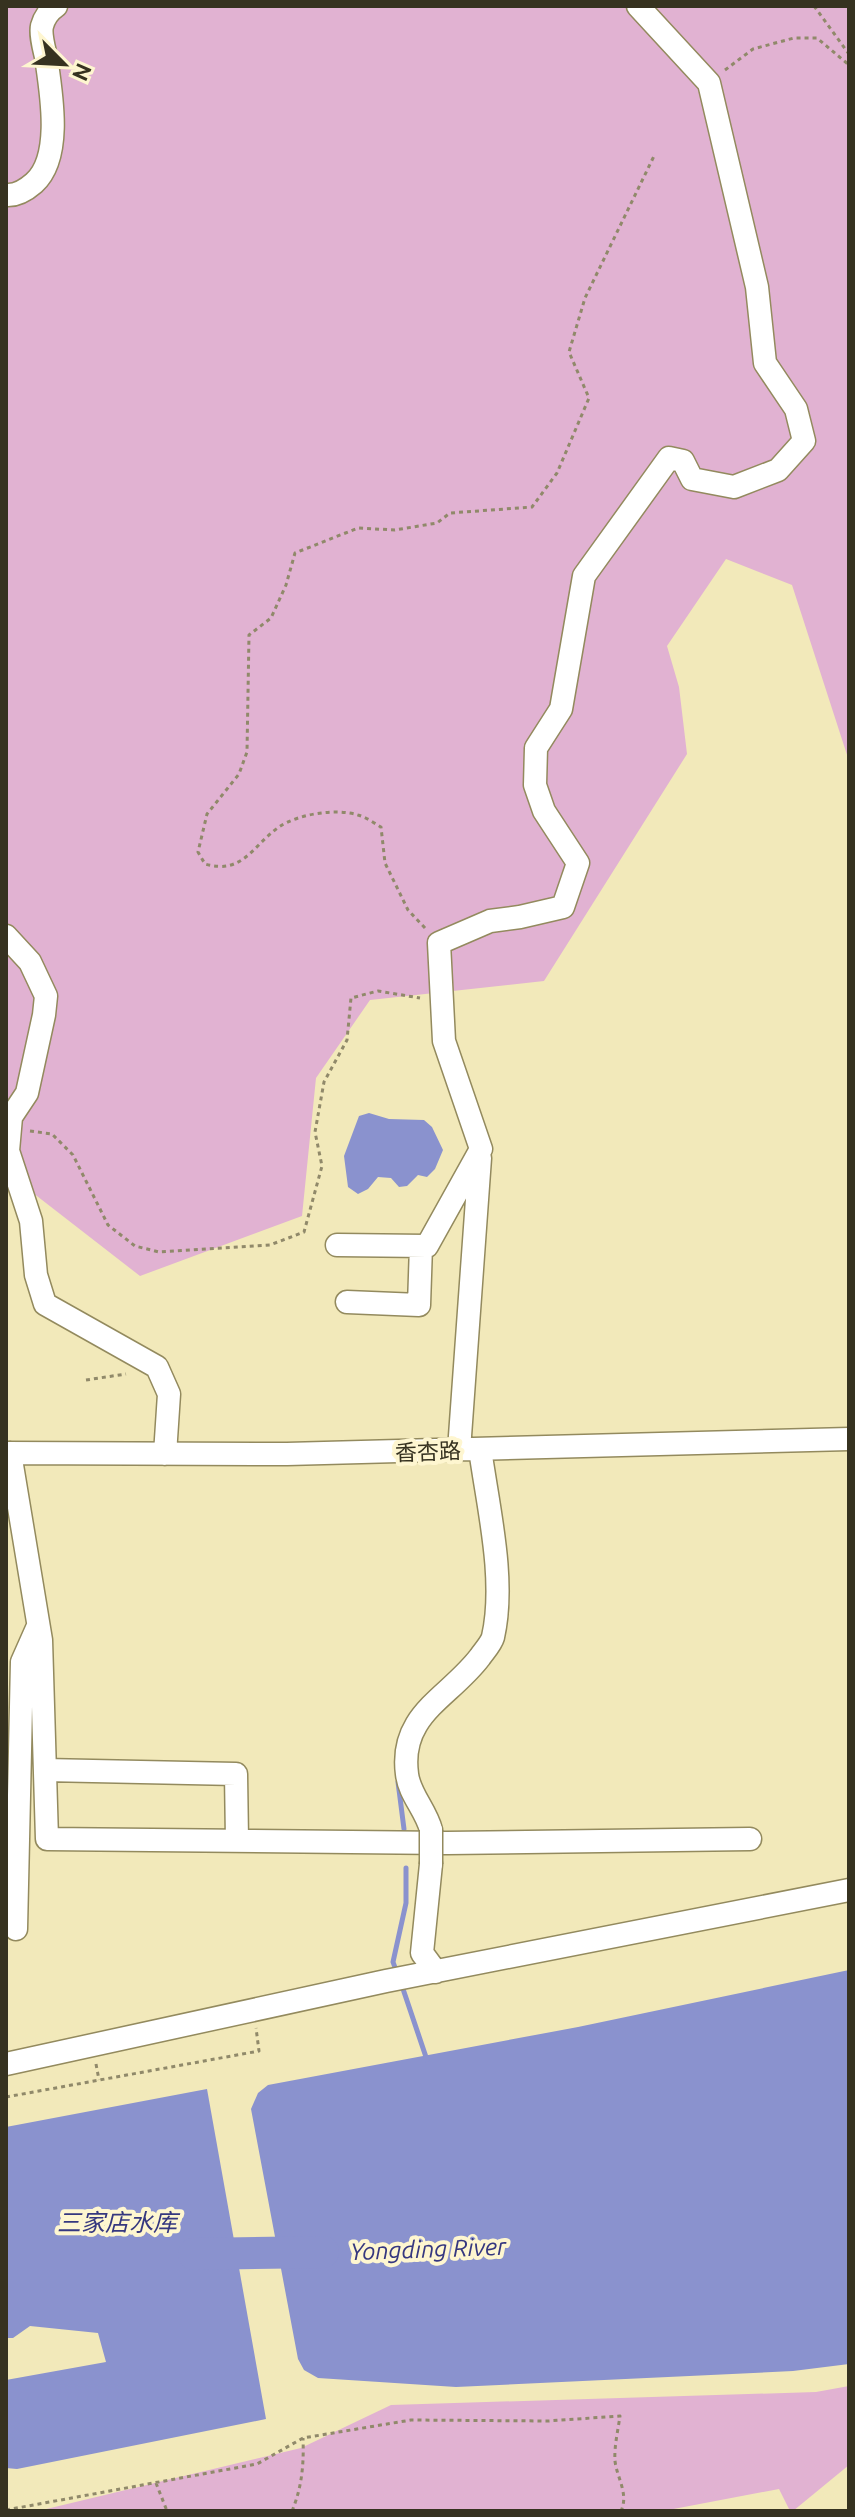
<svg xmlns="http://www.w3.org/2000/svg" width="855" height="2517" font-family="Ubuntu,'Noto Sans SC',sans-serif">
<rect width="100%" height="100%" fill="#f2e9ba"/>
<path fill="#e1b2d2" d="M6 6H849V761L792 585 726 559 667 646 679 687 687 754 544 981 370 1000 316 1078 302 1216 140 1276 6 1172Z
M849 2386V2465L793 2511H790L779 2489 663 2511H38L301 2448 391 2405 816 2392Z"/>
<path fill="#8a92ce" d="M369 1113 389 1119 424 1120 432 1127 443 1150 435 1169 427 1177 418 1175 407 1186 399 1187 391 1178 378 1177 368 1189 358 1194 348 1187 344 1156 359 1116Z
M849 1970V2364L793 2371 456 2387 318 2378 304 2370 298 2359 251 2109 258 2093 268 2085 578 2027Z
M207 2089 266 2419 17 2469 6 2468V2380L106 2362 98 2333 30 2326 13 2338H6V2127Z"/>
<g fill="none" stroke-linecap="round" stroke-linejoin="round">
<path stroke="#8a92ce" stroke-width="5" d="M398 1782 404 1829
M397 1973 393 1962 406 1903V1868
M401 1983 427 2060"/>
<path stroke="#8a92ce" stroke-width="32" d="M194 2254 323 2252"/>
<defs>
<path id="minor" d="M6 195C17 196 26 190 34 183 63 157 51 92 46 57 44 48 40 34 42 26 44 18 50 10 56 6
M6 936 30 962 46 996 44 1015 27 1093 11 1117 8 1151 31 1221 36 1275 45 1304 157 1367 169 1394 165 1454
M337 1245 427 1246 481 1149 444 1041 439 943 490 921 520 917 563 907 578 863 544 811 535 785 536 748 561 709 584 576 669 458 683 461 692 479 734 487 778 470 804 441 796 409 765 363 757 287 709 83 638 6
M347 1302 419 1305 421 1246
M459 1450 480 1158
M6 1453 287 1454 849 1439
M10 1453 41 1640 47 1839 447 1843 750 1839
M45 1770 236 1774 237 1840
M431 1830C426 1810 409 1794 407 1774 399 1714 449 1698 480 1657 484 1651 491 1644 493 1637 506 1580 488 1507 480 1449
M431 1864 422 1953 436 1972
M16 1929 22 1662 38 1626
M6 2064 386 1981 849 1890"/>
</defs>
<use href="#minor" stroke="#938a5e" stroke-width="25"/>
<path stroke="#90896a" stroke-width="3" stroke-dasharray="4 4" stroke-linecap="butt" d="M814 6 849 54
M725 70 753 49 794 38H817L849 65
M425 928 408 910 385 863 381 827C374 823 366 817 358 815 336 808 298 814 279 827 252 846 243 875 205 864L198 852 207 814 239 774 247 752 249 635 271 618 286 585 295 553 358 528 395 530 437 523 450 513 532 507 557 473 589 398 569 352 585 298 655 154
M30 1131 52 1134 73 1155 108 1225 135 1246 159 1252 270 1245 304 1232 322 1166 315 1132 324 1082 347 1040 351 998 378 991 420 998
M86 1380 126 1374
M96 2064 99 2080
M6 2097 259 2051 256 2028
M156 2483 167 2511
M6 2510 257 2464 303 2438 411 2420 548 2421 620 2416C618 2430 614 2447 615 2461 617 2478 629 2494 621 2511
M292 2511C302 2487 304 2464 303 2438"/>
<use href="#minor" stroke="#fff" stroke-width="22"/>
<defs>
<path id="minor-bridge" d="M431 1864V1830"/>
</defs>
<use href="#minor-bridge" stroke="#938a5e" stroke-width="25" stroke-linecap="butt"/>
<use href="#minor-bridge" stroke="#fff" stroke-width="22"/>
</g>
<g text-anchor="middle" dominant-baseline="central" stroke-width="8" stroke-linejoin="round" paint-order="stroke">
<g font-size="22" fill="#363220" stroke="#fef6d0">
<text transform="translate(428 1451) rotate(-2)">香杏路</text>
</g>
<g font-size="24" font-style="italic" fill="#35377f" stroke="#fef6d0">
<text x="117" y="2222">三家店水库</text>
<text transform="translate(428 2249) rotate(-2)">Yongding River</text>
</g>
</g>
<rect width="855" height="2517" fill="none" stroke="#363220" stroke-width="16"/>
<g transform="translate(64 64) rotate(114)" stroke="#fef6d0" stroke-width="6" paint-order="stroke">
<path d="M0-6L14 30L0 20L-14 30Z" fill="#363220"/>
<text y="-12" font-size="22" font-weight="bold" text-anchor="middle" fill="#363220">N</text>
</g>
</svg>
